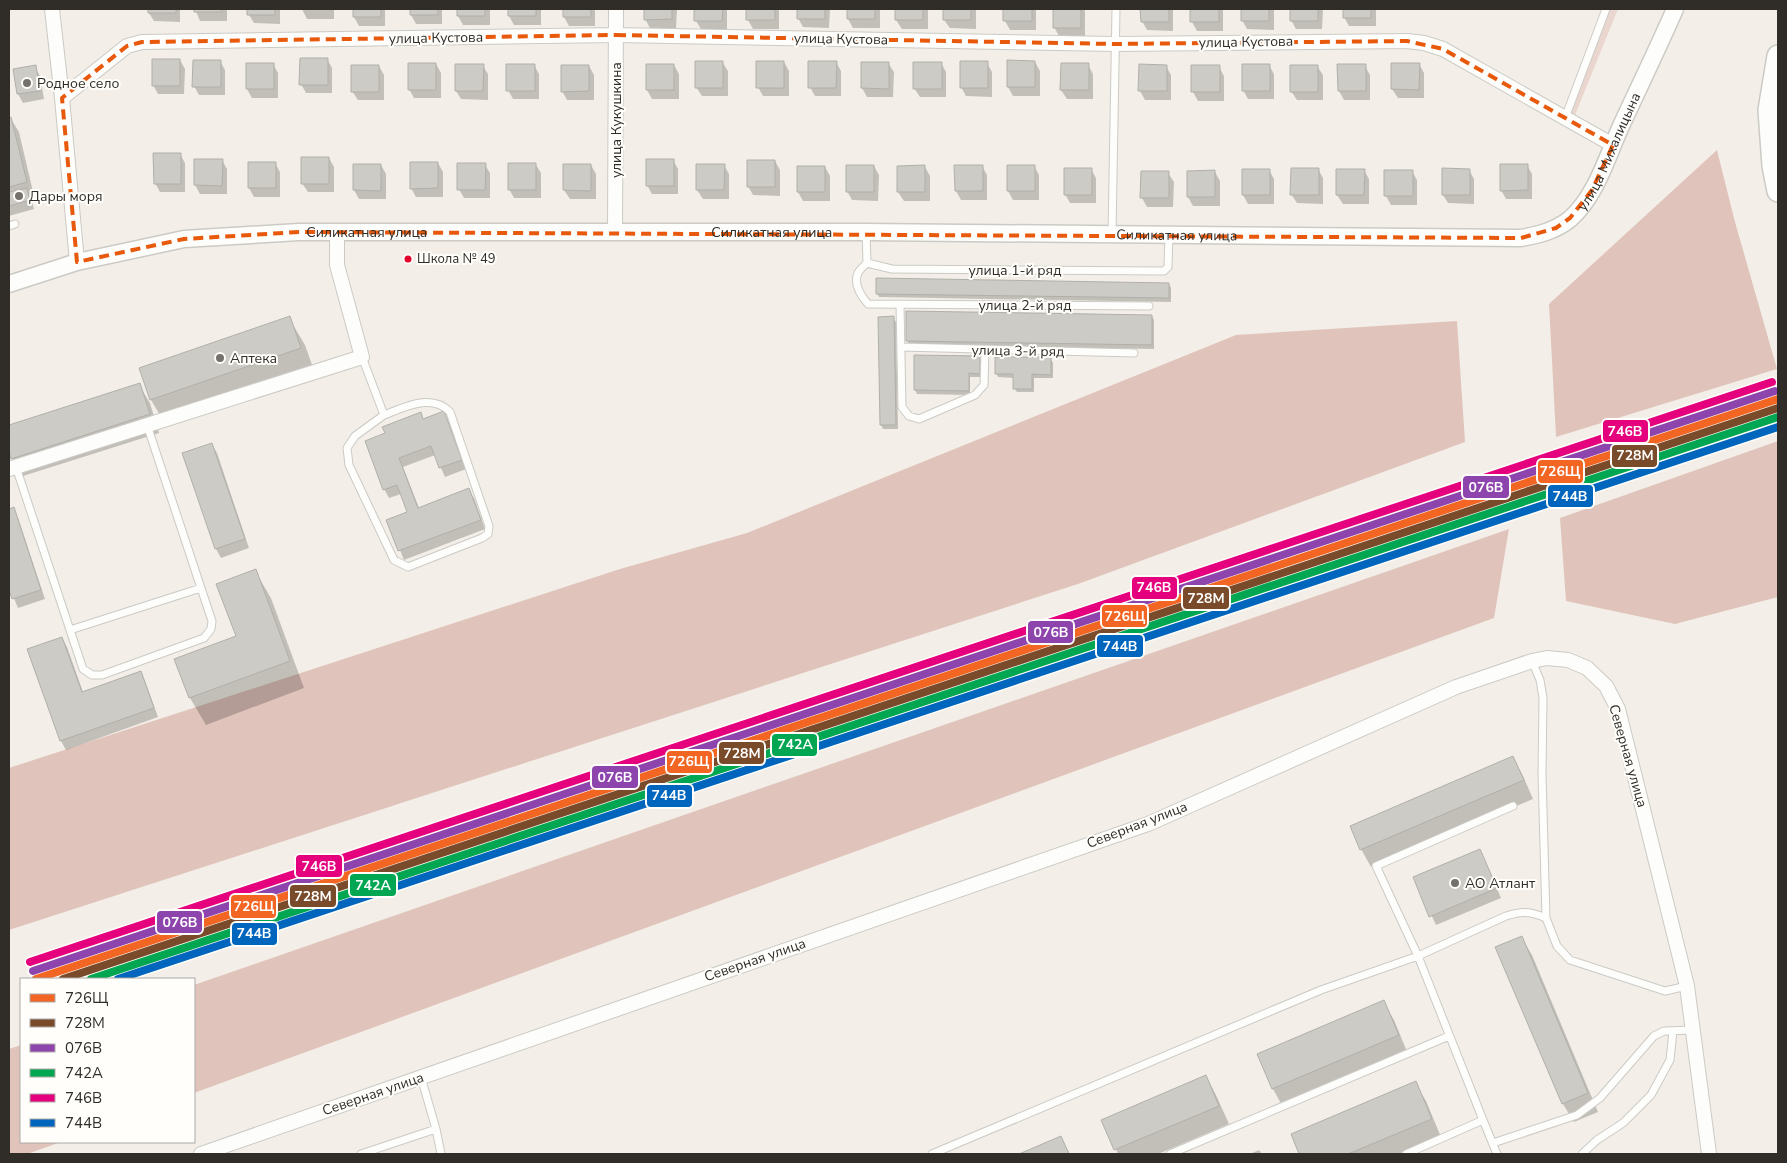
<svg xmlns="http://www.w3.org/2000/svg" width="1787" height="1163" font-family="'Nunito Sans',sans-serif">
<rect width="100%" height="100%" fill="#f3efe8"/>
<path fill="#ead6cf" d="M1610 9H1618L1575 115 1571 114Z"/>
<path fill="#e0c4bb" d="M1717 150 1735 222 1777 369 1556 437 1549 304Z
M1457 321 1465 442 1078 584 9 930V768L620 569 747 533 1236 335Z
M1778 441V597L1675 624 1566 601 1560 518Z
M1509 529 1494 618 194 1093V985Z
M21 1045V1142H61L27 1154H9V1049Z"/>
<path fill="#0003" d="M149 9H180V22L154 21 149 13Z
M195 9H227V21H200Z
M249 9H280V24L254 23 249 15Z
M302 9H334V19H307Z
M354 9H385V26H359L354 17Z
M411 9H442V24H416L411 15Z
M458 9H490V25H463L458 16Z
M509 9H541V25H514L509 16Z
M564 9H595V26H569L564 17Z
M645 9H677L676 28H650L645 19Z
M696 9H727V30L701 29 696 21Z
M748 9H779V29H753L748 20Z
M798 9H830L829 28 803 27 798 18Z
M848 9H880V28H853L848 19Z
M897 9H928V29H902L896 20Z
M944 9H976V29L950 28 944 20Z
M1005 9H1036V30H1010L1005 21Z
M1054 9H1084L1085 11V36H1059L1054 27Z
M1142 9H1173V31L1147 30 1142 21Z
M1192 9H1223V31H1197L1192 22Z
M1242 9H1274V30L1247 29 1242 20Z
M1291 9H1323L1322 29H1296L1291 20Z
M1344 9H1376V26H1349L1344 17Z
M327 59 332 68V93H306L301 84Z
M180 60 185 69 184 94H158L153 85Z
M220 61 225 70V95H199L194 86Z
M722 62 728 71V96H702L696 87Z
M784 62 789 71V96H763L758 87Z
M836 62 841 71V96H815L810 87Z
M1035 62 1040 71V96H1013L1008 87Z
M888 63 894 72 893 97H867L862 88Z
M941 63 946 72V97H920L914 88Z
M987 63 992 72V97L966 96 961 87Z
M247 64H273L278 73V98H252L247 89Z
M436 64 441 73V98H414L409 89Z
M1393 64H1419L1424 73V98H1398L1392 89Z
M534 65 539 74V99H513L508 90Z
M674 65 679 74V99H652L647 90Z
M1088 65 1093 74V99H1067L1061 90Z
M1269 65 1274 74V99H1248L1243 90Z
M379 66 384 75V100H358L352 91Z
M483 66 488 74V100L461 99 456 91Z
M589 66 594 75V100H567L562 91Z
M1166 66 1171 75V100H1145L1140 91Z
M1317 66 1323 75V100H1297L1291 91Z
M1365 66 1370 75V100H1344L1339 91Z
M35 67 40 76 44 99 23 103 18 94Z
M1219 67 1224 76V101H1198L1193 92Z
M9 119H11L19 132 34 196 31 197 34 209 9 216Z
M180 154 185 163V192H160L155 183Z
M329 158 334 167V192H308L302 183Z
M196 160H222L227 169V194H200L195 185Z
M673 160 678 169V194H652L647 185Z
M775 161 780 170V196L753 195 748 186Z
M249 163H275L280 172V197H254L249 188Z
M438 163 443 172V197H416L411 188Z
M354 165H381L386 174V199H359L354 190Z
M485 165 490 173V198H464L459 189Z
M536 165 541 173V198H514L509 189Z
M564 165H591L596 174V199H570L564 190Z
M698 165H724L729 174V199H703L697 190Z
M1527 165 1532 174V199H1506L1501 190Z
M874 166 879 175 878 201 852 200 847 191Z
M982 166 987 175V200H961L956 191Z
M1034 166 1039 175V200H1013L1008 191Z
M799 167H825L830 176V201H803L798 192Z
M925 167 930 176V201H904L898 192Z
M1091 169 1096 178V203H1070L1065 194Z
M1318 169 1323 178V204L1297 203 1291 194Z
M1243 170H1269L1274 179V204H1248L1243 195Z
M1338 170H1364L1369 179V204H1343L1337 195Z
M1469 170 1474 179V204L1448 203 1443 195Z
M1386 171H1412L1417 180V205H1391L1386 196Z
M1215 172 1220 181V206H1193L1188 197Z
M1168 173 1174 182 1173 207H1147L1142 198Z
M1169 284 1171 288V302L879 297 877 293Z
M908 312 1152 316 1154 320V349L910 345 907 341Z
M289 318 305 345 316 376 167 427 151 400 141 369Z
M879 318H893L896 322 898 429H883L881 425Z
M979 357 982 361V377H970V395L917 394 915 390Z
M1051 359 1053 363V378H1034V392H1017L1014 388V378L998 377 996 373Z
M139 385 150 403 159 433 23 476 12 458 9 447V426Z
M443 413 448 421 466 469 445 477 435 455 403 467 419 508 468 490 474 498 485 529 404 560 388 520 408 512 401 494 389 498 384 489 366 442Z
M212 445 217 453 249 548 221 558 216 549 184 454Z
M13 509 18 518 45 599 18 608 9 586V510Z
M255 571 271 598 304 688 206 725 190 698 176 659 237 637Z
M62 638 67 647 83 692 140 672 145 681 158 717 66 750 61 741 29 650Z
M1513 758 1523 776 1533 799 1371 867 1361 849Z
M1480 850 1501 898 1436 925 1414 878Z
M1521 937 1532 955 1598 1112 1574 1122 1563 1104 1497 947Z
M1383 1002 1394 1020 1408 1054 1283 1107 1273 1089 1258 1055Z
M1206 1076 1216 1095 1229 1124 1158 1154H1118L1103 1120Z
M1415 1083 1426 1101 1441 1137 1401 1154H1300L1292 1135Z
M1061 1138 1070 1154H1023Z
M1259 1150 1262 1154H1250Z"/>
<path fill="#cccbc5" stroke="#b1afa9" d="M148 9H176V13H148Z
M194 9H222V12H194Z
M247 9H275V15H247Z
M353 9H381V17H353Z
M410 9H438V15H410Z
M457 9H485V16H457Z
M508 9H536V16H508Z
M563 9H591V17H563Z
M644 9H672V19L644 20Z
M694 9H723L722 21H694Z
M746 9H775V20H746Z
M797 9H825V19H797Z
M847 9H875V19H847Z
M895 9H923V20H895Z
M943 9H971V20H943Z
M1003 9H1032V21H1003Z
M1053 9H1081V28H1053Z
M1140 9H1169V22H1141Z
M1190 9H1219V22H1190Z
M1241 9H1269V21H1241Z
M1290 9H1318V21H1290Z
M1343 9H1371V18H1343Z
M300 58H328V85H299Z
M152 59H180V86H152Z
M193 60H221V87H192Z
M1007 60 1035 61V87H1007Z
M695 61H723V88H695Z
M756 61H784V88H756Z
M808 61H837L836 88H808Z
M960 61H988V88H960Z
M861 62H889V89L861 88Z
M913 62H942V89H913Z
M246 63H274V89H246Z
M408 63H436V90H408Z
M1061 63H1089V90H1060Z
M1391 63H1420L1419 90 1391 89Z
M455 64H484L483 91H455Z
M506 64H535V91H506Z
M646 64H674V90H646Z
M1139 64 1167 65V91H1138Z
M1242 64H1270V91H1242Z
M1337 64H1366V91H1338Z
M36 65 40 91 17 94 13 69Z
M351 65H379V92H351Z
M561 65H589V91L561 92Z
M1191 65H1220V92H1191Z
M1290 65H1318V92H1290Z
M11 117 27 182 9 187V118Z
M153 153H181V184H154Z
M301 157H329V184H301Z
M194 159H223L222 186 194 185Z
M646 159H674V186H646Z
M747 160H775V187H747Z
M248 162H276V188H248Z
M410 162H438V188L410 189Z
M457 163H486L485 190H457Z
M508 163H536V190H508Z
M353 164H381V191L353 190Z
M563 164H591V191L563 190Z
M696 164H725L724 190H696Z
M1500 164H1528V190L1500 191Z
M846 165H874V192H846Z
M925 165V192H897V166Z
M954 165H983V191H955Z
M1007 165H1035V191H1007Z
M797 166H825V192H797Z
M1064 168H1092V195H1064Z
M1291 168H1319V195H1290Z
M1442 168 1470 169V195H1442Z
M1242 169H1270V195H1242Z
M1336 169H1365L1364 195H1336Z
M1215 170V197H1187V171Z
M1384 170H1413V196H1384Z
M1141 171H1169V198H1140Z
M27 188 30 200 9 206V192Z
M876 278 1169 283V298L876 294Z
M906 311 1152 315V345L906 341Z
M290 316 301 348 150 400 139 368Z
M894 316 896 425H880L878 317Z
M914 355 980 356V374L969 373V391L914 390Z
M995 357H1051V375L1032 374V389H1013V374H995Z
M140 383 150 414 11 459 9 451V425Z
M444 411 462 460 439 468 431 446 399 458 418 508 469 488 481 520 398 551 386 520 407 512 397 485 383 490 365 441 385 433 382 427 421 412 423 419Z
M212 443 245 539 215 549 182 453Z
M14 507 41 590 12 599 9 590V509Z
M256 569 290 661 189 698 174 659 236 636 216 584Z
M62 637 82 692 141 671 154 708 60 741 27 649Z
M1513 756 1524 780 1360 850 1350 826Z
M1480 849 1497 888 1429 917 1413 877Z
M1522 936 1588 1093 1562 1104 1495 947Z
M1384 1000 1399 1035 1272 1089 1257 1054Z
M1206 1075 1219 1106 1114 1150 1101 1120Z
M1416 1081 1432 1119 1348 1154H1299L1291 1134Z
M1061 1136 1069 1154H1019Z"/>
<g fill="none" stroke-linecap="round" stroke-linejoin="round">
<defs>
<path id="service" d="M1565 118 1606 9
M9 226 15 224
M866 233 867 263C864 266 860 269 858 273 853 284 861 296 868 304L1149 306
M1112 234 1116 9
M867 263 892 269 1164 271 1168 267 1169 235
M900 304 902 407 909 416 919 419 975 395 984 385 985 350
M901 347 1134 353
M362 357 384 415 355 436 347 448 349 465 394 560 408 567 482 538 488 534 489 526 450 412C432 393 405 407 384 415
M16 467 70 630 201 588 147 425
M70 630 83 669 92 675H102L204 638 211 629 212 621 201 588
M1532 661 1540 680 1543 698 1542 774 1546 918
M421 1077 436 1129 441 1154
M1483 1120 1497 1154
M1493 1143 1577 1115 1600 1098 1654 1036 1664 1031 1693 1030
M361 1154 436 1129
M932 1154 1321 990 1418 956 1376 866 1513 806
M1170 1154 1449 1036
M1406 1154 1483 1120 1418 956 1506 916C1522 911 1530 911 1546 918L1557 946 1570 960 1665 991 1687 986
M1582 1154 1597 1140 1623 1123 1651 1095 1670 1060 1673 1031"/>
<path id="minor" d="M52 9 62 98 77 262
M62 98 127 46 142 42 616 35 1115 44 1407 41 1424 43 1443 49 1613 145
M615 231 616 9
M9 469 362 357 337 265V232
M201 1154 1148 824 1456 687 1532 661 1547 658 1568 660 1587 668 1606 686 1618 709 1687 986 1709 1154"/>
<g id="tertiary">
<path id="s1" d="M9 284 77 262 184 239 299 232H866L1521 238C1538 235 1555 231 1570 219 1596 196 1607 157 1621 126 1639 87 1658 48 1675 9"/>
</g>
<path id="primary" d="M1778 56 1769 110 1773 166 1778 191"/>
</defs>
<use href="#service" stroke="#cccac4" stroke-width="9"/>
<use href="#minor" stroke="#cccac4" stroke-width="16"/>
<use href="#tertiary" stroke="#cccac4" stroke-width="19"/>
<use href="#primary" stroke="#cccac4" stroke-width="24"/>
<use href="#service" stroke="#fdfdfc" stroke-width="7"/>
<use href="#minor" stroke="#fdfdfc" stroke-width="14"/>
<use href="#tertiary" stroke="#fdfdfc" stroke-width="16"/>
<use href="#primary" stroke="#fdfdfc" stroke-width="21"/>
<defs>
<path id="rail-1" d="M36 979 1778 399"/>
<path id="rail-2" d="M63 979 1778 408"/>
<path id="rail-3" d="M33 971 1775 391"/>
<path id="rail-4" d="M91 979 1778 417"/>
<path id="rail-5" d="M30 962 1772 382"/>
<path id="rail-6" d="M118 979 1778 427"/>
</defs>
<use href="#rail-1" stroke="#fffefb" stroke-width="11"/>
<use href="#rail-2" stroke="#fffefb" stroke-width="11"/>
<use href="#rail-3" stroke="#fffefb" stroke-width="11"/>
<use href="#rail-4" stroke="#fffefb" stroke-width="11"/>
<use href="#rail-5" stroke="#fffefb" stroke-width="11"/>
<use href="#rail-6" stroke="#fffefb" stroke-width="11"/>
<use href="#rail-1" stroke="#f26522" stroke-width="8"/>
<use href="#rail-2" stroke="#7a4b2a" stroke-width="8"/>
<use href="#rail-3" stroke="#8e44ad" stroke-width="8"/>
<use href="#rail-4" stroke="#00a651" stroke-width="8"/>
<use href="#rail-5" stroke="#e5007d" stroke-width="8"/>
<use href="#rail-6" stroke="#0065bd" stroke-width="8"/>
</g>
<path fill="none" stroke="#e8590c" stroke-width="4" stroke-dasharray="10 6" stroke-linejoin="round" d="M616 35 1115 44 1407 41 1443 49 1613 145 1592 190 1570 218 1556 228 1521 238 299 232 184 239 77 262 62 98 127 46 142 42Z"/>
<g fill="#74716c" stroke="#fffefb" stroke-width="2">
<circle cx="27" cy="83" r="5"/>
<circle cx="19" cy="196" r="5"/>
<circle cx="220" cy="358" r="5"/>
<circle cx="1455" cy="883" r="5"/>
</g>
<circle fill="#e4002b" stroke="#fffefb" stroke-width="2" cx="408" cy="259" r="4.5"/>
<g text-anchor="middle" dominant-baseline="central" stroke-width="4" stroke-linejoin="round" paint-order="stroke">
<g font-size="13" fill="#302d29" stroke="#fffefb" text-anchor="start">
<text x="417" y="259">Школа № 49</text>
</g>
<g font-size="14" fill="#302d29" stroke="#fffefb">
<text transform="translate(436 38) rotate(-1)">улица Кустова</text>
<text transform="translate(841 39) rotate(1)">улица Кустова</text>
<text transform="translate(1246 42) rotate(-1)">улица Кустова</text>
<text transform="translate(616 120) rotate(-90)">улица Кукушкина</text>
<text stroke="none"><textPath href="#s1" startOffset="1650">улица Михалицына</textPath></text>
<text stroke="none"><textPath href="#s1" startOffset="364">Силикатная улица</textPath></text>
<text stroke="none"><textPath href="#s1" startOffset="769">Силикатная улица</textPath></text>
<text stroke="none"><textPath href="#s1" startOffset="1174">Силикатная улица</textPath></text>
<text x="1015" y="270">улица 1-й ряд</text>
<text x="1025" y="305">улица 2-й ряд</text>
<text transform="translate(1018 351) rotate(1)">улица 3-й ряд</text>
<text transform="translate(1628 756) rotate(74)">Северная улица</text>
<text transform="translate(1137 825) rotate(-21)">Северная улица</text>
<text transform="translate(755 960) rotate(-19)">Северная улица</text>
<text transform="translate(373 1094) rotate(-19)">Северная улица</text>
</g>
<g font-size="14" fill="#302d29" stroke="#fffefb" text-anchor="start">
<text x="37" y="83">Родное село</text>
<text x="29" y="196">Дары моря</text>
<text x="230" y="358">Аптека</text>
<text x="1465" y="883">АО Атлант</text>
</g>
</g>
<g stroke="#fffefb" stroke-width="2">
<rect x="1602" y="419" width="47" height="24" rx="5" fill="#e5007d"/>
<rect x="1611" y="444" width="47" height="24" rx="5" fill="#7a4b2a"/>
<rect x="1537" y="459" width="47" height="25" rx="5" fill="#f26522"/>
<rect x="1462" y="475" width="48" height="24" rx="5" fill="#8e44ad"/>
<rect x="1547" y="484" width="47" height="24" rx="5" fill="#0065bd"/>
<rect x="1131" y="576" width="47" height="24" rx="5" fill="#e5007d"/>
<rect x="1182" y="586" width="48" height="24" rx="5" fill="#7a4b2a"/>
<rect x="1101" y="604" width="47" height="24" rx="5" fill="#f26522"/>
<rect x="1027" y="620" width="47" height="24" rx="5" fill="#8e44ad"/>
<rect x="1096" y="634" width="48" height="24" rx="5" fill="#0065bd"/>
<rect x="771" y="733" width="47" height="24" rx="5" fill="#00a651"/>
<rect x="718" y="741" width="47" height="24" rx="5" fill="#7a4b2a"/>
<rect x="666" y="750" width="47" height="24" rx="5" fill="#f26522"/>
<rect x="591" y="765" width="48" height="24" rx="5" fill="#8e44ad"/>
<rect x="646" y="784" width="47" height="24" rx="5" fill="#0065bd"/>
<rect x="295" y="854" width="48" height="24" rx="5" fill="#e5007d"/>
<rect x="349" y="873" width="48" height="24" rx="5" fill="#00a651"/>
<rect x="289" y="884" width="48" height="24" rx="5" fill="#7a4b2a"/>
<rect x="230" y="894" width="47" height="25" rx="5" fill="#f26522"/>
<rect x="156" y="910" width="47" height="24" rx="5" fill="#8e44ad"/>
<rect x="231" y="922" width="47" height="24" rx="5" fill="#0065bd"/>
</g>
<g font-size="14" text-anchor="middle" font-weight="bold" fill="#fff">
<text x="1625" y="436">746В</text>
<text x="1635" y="460">728М</text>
<text x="1560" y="476">726Щ</text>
<text x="1486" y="492">076В</text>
<text x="1570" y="501">744В</text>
<text x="1154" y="592">746В</text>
<text x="1206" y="603">728М</text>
<text x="1125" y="621">726Щ</text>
<text x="1051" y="637">076В</text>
<text x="1120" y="651">744В</text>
<text x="795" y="749">742А</text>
<text x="742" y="758">728М</text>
<text x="689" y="766">726Щ</text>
<text x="615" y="782">076В</text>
<text x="669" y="800">744В</text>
<text x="319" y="871">746В</text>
<text x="373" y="890">742А</text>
<text x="313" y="901">728М</text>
<text x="254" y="911">726Щ</text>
<text x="180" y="927">076В</text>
<text x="254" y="938">744В</text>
</g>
<rect width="1787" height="1163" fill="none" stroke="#302d29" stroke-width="20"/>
<rect x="20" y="978" width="175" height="165" fill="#fffefb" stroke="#acaaa7"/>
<rect x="30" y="994" width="25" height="8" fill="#f26522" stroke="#acaaa7"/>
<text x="65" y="1003" font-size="15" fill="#302d29">726Щ</text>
<rect x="30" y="1019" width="25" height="8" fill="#7a4b2a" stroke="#acaaa7"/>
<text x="65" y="1028" font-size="15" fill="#302d29">728М</text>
<rect x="30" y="1044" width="25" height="8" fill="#8e44ad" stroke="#acaaa7"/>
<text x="65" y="1053" font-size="15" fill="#302d29">076В</text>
<rect x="30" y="1069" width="25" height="8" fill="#00a651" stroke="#acaaa7"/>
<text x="65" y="1078" font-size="15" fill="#302d29">742А</text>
<rect x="30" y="1094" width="25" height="8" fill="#e5007d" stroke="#acaaa7"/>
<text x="65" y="1103" font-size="15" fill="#302d29">746В</text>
<rect x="30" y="1119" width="25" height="8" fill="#0065bd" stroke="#acaaa7"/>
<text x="65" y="1128" font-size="15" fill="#302d29">744В</text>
</svg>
